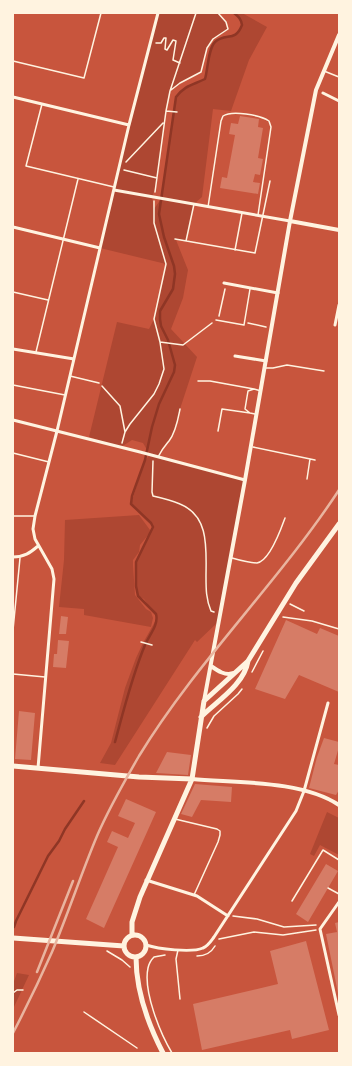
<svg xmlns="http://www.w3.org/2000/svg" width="352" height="1066" font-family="Merriweather,serif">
<rect width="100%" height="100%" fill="#c8553d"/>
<path fill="#ae4732" d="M158 13H218L226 22 228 29 214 39 208 46 201 72 180 83 170 91 166 111 156 186 152 197 154 209 161 199 176 97C185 85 193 85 205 79 208 70 208 48 215 42 226 32 235 43 242 25L240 18 234 13H242L267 27 249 60 231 111 213 109 202 197 194 204 186 241 176 240 188 270 183 298 171 329 197 357 180 409 177 424 171 437 163 447 158 456 245 480 218 622 197 642 195 640 115 765 100 763 111 743 125 688 136 658 143 643 157 618 144 599 138 596 136 586V562L153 527 151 523 131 504 145 460 150 455 143 443 132 440 121 447 89 437 117 322 149 329 154 319 166 264 100 248Z
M139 515 150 530 149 534 140 545 139 552 133 560V565L135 595 146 609 151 612 153 618 151 627 84 615V609L59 607 64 560 65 520Z
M327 812 339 818V855L320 845 314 856 310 854Z
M17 973 29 975 13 1009V984Z"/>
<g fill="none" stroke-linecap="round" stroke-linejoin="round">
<path stroke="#8f3625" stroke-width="2.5" d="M115 742C124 709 132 676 145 645 149 635 159 625 156 614L138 596 136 586V562L153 527 151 523 131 504 132 496 145 460 152 427 159 404 174 372 175 365 168 340 161 326 160 319V311L173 289 175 274 174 266 164 237 159 214 176 97C185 85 193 85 205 79 208 69 208 49 215 42 226 32 235 43 242 25 241 19 239 17 234 13
M14 927 16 921 48 856 59 841 65 829 84 801"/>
</g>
<path fill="#d67c66" d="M240 116 259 119 258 127 263 128 258 158 263 159 260 175 255 174 253 182 260 183 258 194 220 188 222 177 227 178 235 135 229 134 231 123 238 124Z
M61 616 68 617 66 634H59Z
M286 620 317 634 320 628 339 636V692L299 675 285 699 255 689Z
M58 640 69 641 66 668 53 667 54 654H57Z
M19 711 35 713 31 760 15 759Z
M324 738 339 742V747L334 764 339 765V790L336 795 309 788 317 757Z
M167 752 191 755 188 775 156 773Z
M195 784 232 787 231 802 201 800 192 817 181 814Z
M126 799 156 812 104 928 86 919 118 847 107 842 112 831 128 838 135 823 118 816Z
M326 864 338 871 308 922 296 914Z
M339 922V993H338L326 934 337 932 335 923Z
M306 941 329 1030 292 1039 290 1030 202 1050 193 1004 278 984 270 951Z"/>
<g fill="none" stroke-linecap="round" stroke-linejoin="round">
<path stroke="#fff3e0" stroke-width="1.5" d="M156 43H161L164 38H166L165 49 167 50 173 40 176 41 173 60 180 63
M171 90 180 83 201 72 207 48 213 39 228 29 226 22 218 13
M166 111 177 112
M126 162 163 123
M124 170 157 178
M155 192 166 111 170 91 196 13
M219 316 225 289
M248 323 266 327
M160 342 183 345 212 323
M102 386 120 406 125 432
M122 443 125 432 130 424 154 394 159 384 164 369 160 342 154 319 166 264 154 223V201
M153 461 152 492 153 496C162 498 171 500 180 504 210 516 206 550 206 577 206 589 206 599 211 611L214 612
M290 604 304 611
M283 617 312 621 339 629
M141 642 152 645
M252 672 263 651
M207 728 214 716 238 694 242 689
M328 888 339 894
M233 916 257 919 284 927 316 925
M219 939 254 932 283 935 316 930
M107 951 122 960 130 967
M165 955 154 957C151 960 149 963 148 968 143 991 160 1033 172 1053
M197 956C204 956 211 953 215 946
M13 993 17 990H23"/>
<path stroke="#fff3e0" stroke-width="1.5" d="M13 61 84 78 101 13
M324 71 339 77
M42 104 26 166 114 187
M208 207 221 121 223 116C232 110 260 115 269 121L271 127 258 215
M175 239 255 253 270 181
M186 241 194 204
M235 250 242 213
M13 292 48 300
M216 320 244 325 250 289
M36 352 78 179
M266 368H273L287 365 324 371
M70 376 99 383
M198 381H210L254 389
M13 385 65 395
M255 414 250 413 245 409 248 391 254 389 261 391
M218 431 222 409 250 413
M253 447 315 460
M13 453 49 462
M158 457C162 449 164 447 169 441 176 432 178 419 180 409
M307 479 310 459
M13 516H35
M232 558C239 560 250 563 257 563 270 561 281 529 285 518
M13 630 20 558
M13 674 45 677
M175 819 217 829 220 831V835L218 842 194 895
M292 901 323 850 339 860
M178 950 176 959 180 999
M84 1012 137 1048"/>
<path stroke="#fff3e0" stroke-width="3" d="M323 93 339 101
M13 97 129 125
M114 190 290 221
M13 227 100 248
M224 283 278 293
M335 325 339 305
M13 349 74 359
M235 356 266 361
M13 420 140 452 245 480
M13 557C24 557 30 553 38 546
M38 768 54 579 52 569 35 539 33 529 35 516 57 431 129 125 158 13
M146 880 197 896 228 916
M339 902 320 929 339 1015
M146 945C158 949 192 953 203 948 208 946 211 941 214 937L296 811 304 791 328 703"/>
<path stroke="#fff3e0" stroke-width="4" d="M290 221 339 230
M211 666C218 671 225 676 234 673
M204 701 245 480 290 221 316 90 339 35
M192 779C237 783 301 780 339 805"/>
<path stroke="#fff3e0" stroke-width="5" d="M201 717C217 701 244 685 248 661
M13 766 139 777 192 779
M132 935V922L140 897 192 779 204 701 248 661 296 583 339 524
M124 946a11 11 0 1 1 22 0a11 11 0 1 1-22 0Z
M13 938 124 946
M136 957C136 990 148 1024 163 1053"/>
<path stroke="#e9b49f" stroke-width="2.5" d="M37 972 73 881
M13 1033C27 1006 40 979 52 952 68 914 81 874 97 836 109 808 124 782 139 756 197 661 278 583 339 490"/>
</g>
<rect width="352" height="1066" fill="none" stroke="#fff3e0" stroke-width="28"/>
</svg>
